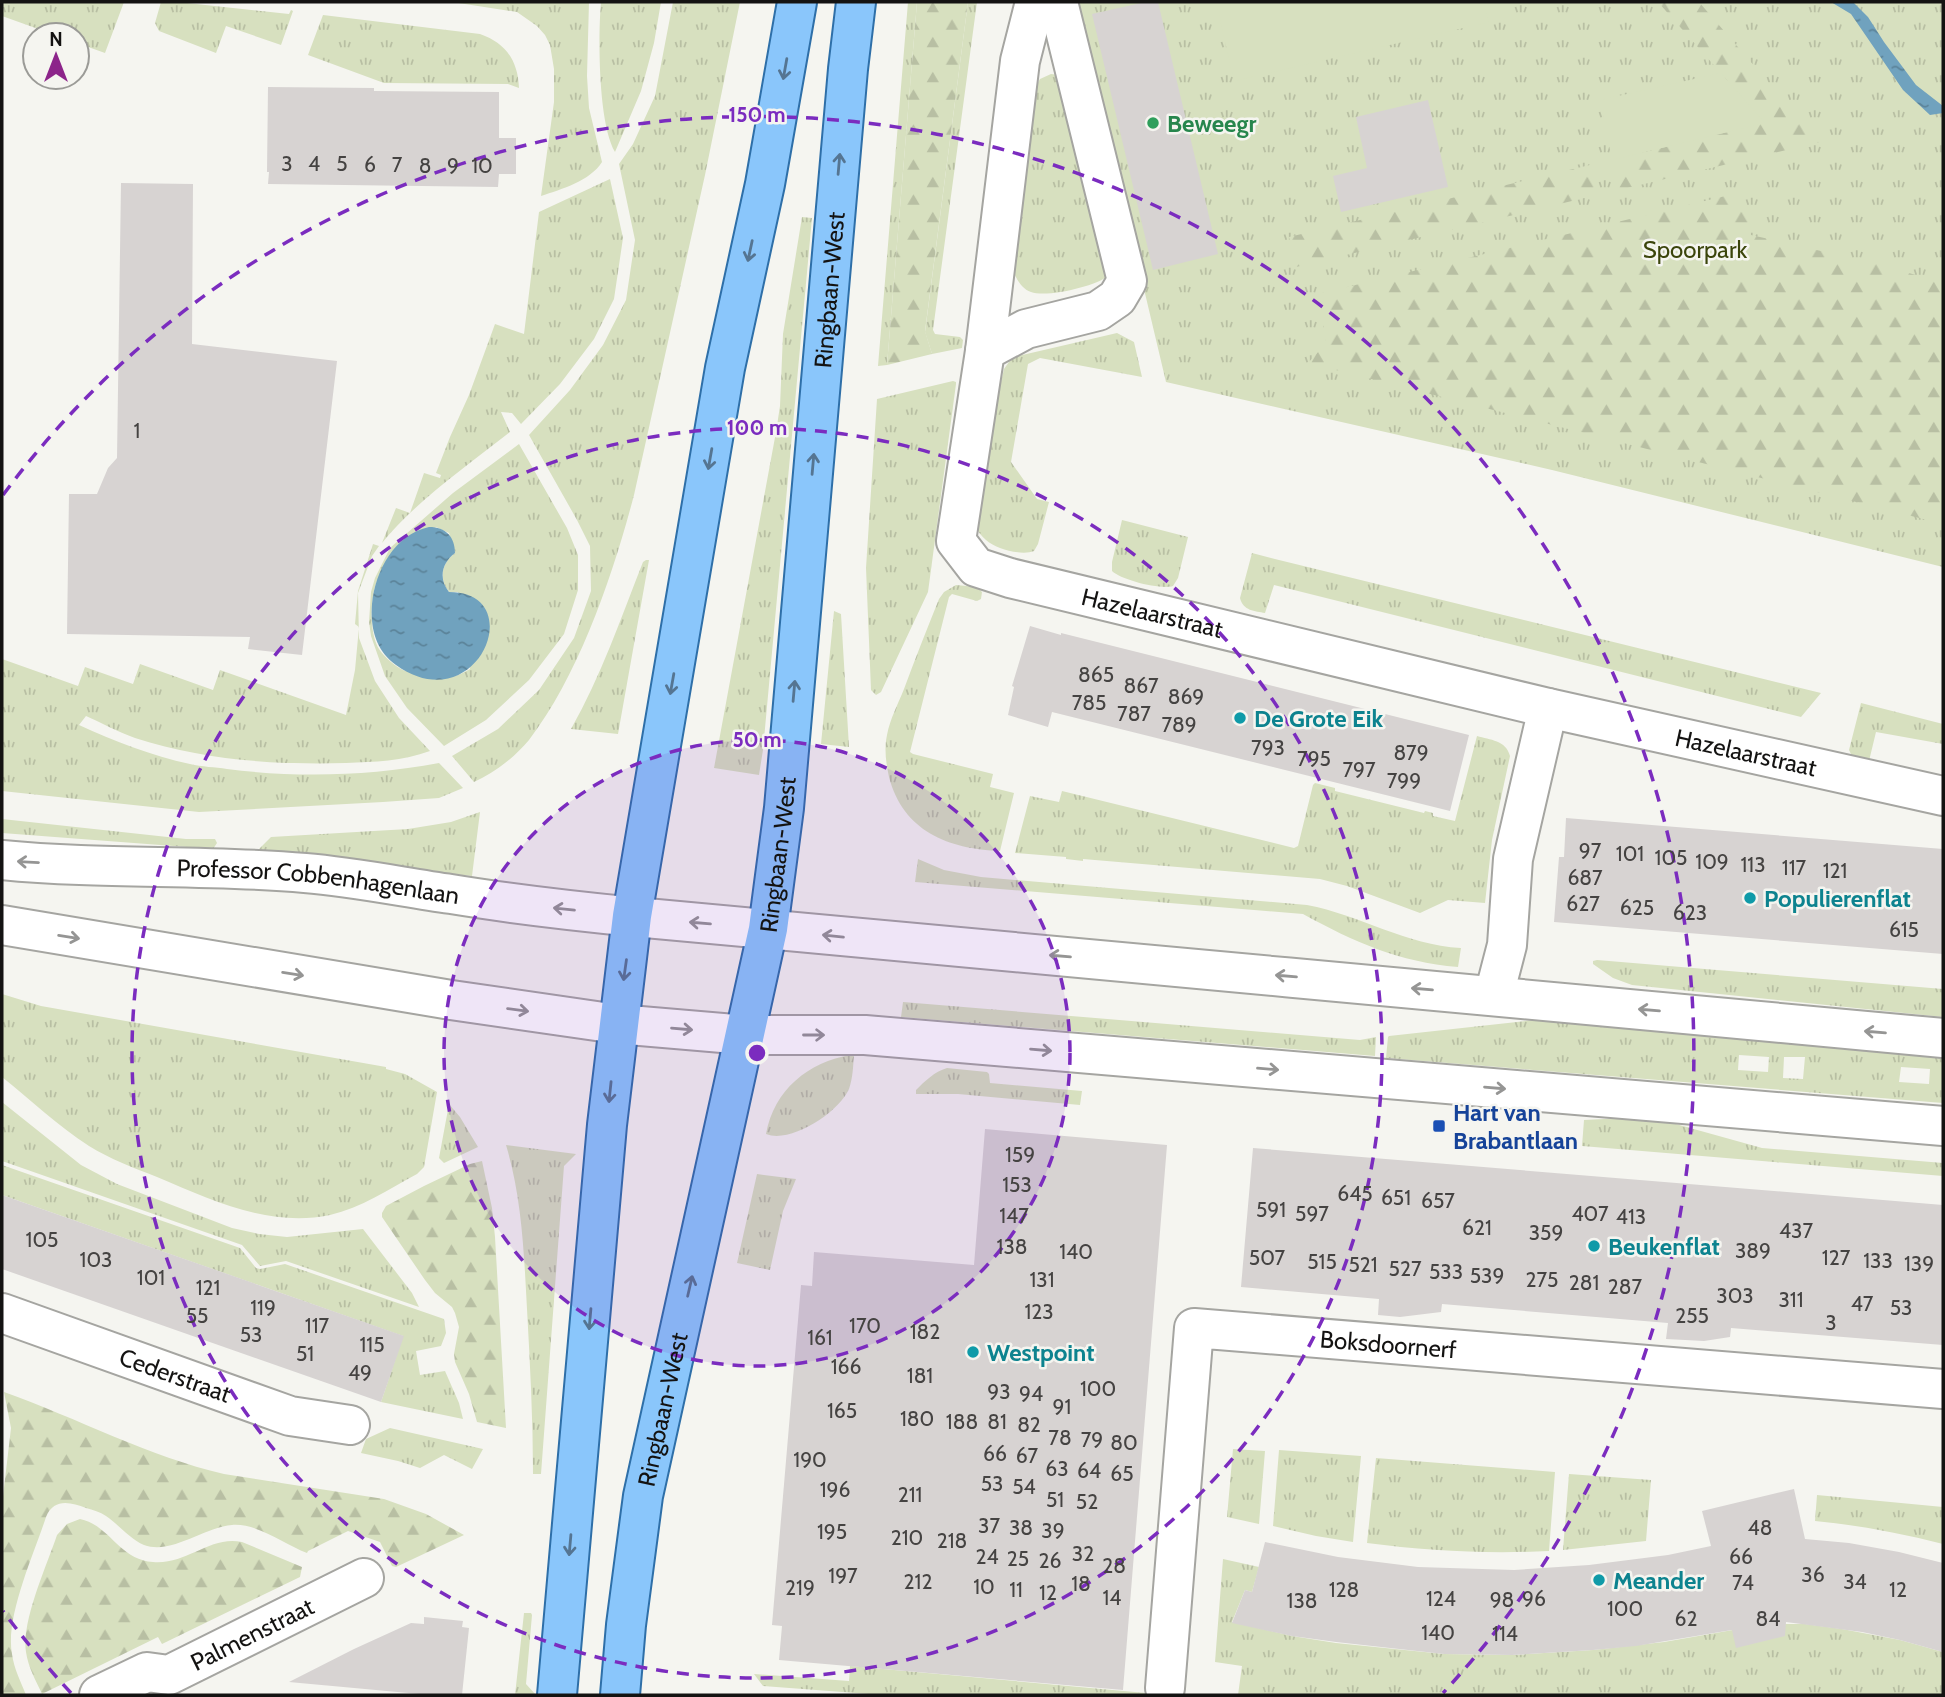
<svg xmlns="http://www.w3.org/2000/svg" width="1945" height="1697" font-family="Cabin,sans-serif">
<defs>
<pattern id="grass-tufts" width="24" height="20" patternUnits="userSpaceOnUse" patternTransform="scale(1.75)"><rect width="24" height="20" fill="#d7e0bf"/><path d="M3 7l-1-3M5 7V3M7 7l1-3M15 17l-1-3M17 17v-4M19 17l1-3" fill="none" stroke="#b8bfa3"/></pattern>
<pattern id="forest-firs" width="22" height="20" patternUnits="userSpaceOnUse" patternTransform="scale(1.75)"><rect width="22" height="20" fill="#d7e0bf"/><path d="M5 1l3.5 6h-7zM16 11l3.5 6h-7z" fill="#b8bfa3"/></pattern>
<pattern id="water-ripples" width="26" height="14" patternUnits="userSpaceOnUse" patternTransform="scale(1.75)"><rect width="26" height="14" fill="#70a2be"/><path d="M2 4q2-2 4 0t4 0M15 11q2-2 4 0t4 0" fill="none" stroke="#5b8399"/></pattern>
</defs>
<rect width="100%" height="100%" fill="#f5f5f0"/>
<path fill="url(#grass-tufts)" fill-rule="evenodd" d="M2 2H124L105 53 77 43V35H55L2 16Z
M161 2 187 3 289 14 291 10 293 11 281 45 226 26 216 53 159 31 155 23Z
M452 2H589L587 76 589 108 602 162C590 181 562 189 541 196L554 102V69L550 45 545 35 537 26 517 12Z
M601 2H661L654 43 641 91 615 152C598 123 598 36 601 2Z
M673 2H740L705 175 634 495C613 575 579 675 529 740 514 758 495 772 474 782L452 756 498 729 539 690 574 638 591 591 590 546 577 520 529 435 570 390 603 345 626 300 635 240 619 164 633 144 655 96Z
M908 2H917L887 365 878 366Z
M968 2H977L933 330 935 334 960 337 963 340 962 348 932 354 925 332Z
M1076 2H1943V567L1552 470 1166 382Z
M323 15 480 34C506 43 518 61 519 88L508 84 384 83 308 55Z
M1051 74 1059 75 1108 276C1096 286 1047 298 1031 292 1022 289 1017 280 1013 271L1036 86 1040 79Z
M610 179 623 238 614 299 594 339 560 384 521 424 512 413 501 412 510 432C468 465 415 502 382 543L396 508 410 513 424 473 440 478 441 475 436 473 450 437 469 395 495 324 524 334 539 212Z
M802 217 812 218 763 750 759 775 714 768 776 432 780 406 783 334Z
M1117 333 1134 342 1142 377 1040 358 1028 364 1011 462 1037 499 1049 502 1038 544 1034 551C1022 556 996 549 986 540 981 536 978 531 975 526L985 450 1004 369 1011 359 1018 356Z
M953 381 956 382V384L928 592 881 692 876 695 871 690 866 568 877 399Z
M519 444 567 528 578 555V590L564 634 529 680 486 720 444 746 407 708 385 676 371 636 369 622 371 592 375 578 390 548 453 493ZM436 527 449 533 455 553C442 563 438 578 449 592H458L470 669C453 679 448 678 429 675 421 674 411 673 403 670 395 666 384 657 379 649 369 633 370 598 377 581 381 572 426 536 436 527Z
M1122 520 1188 537 1178 578 1173 586C1161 590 1121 580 1112 571V562Z
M373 544 379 546 372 556 358 593 359 638 375 681 399 718 430 751C403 761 374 762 346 763 274 765 203 760 135 738 118 732 102 723 86 716L79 725C114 741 152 756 190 764 202 767 215 767 227 769 298 778 369 776 439 763L463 788 439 798 383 802 199 812 2 791V659L78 686 85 667 133 684 140 664 213 690 220 670 346 715 355 670 359 627 355 624 358 591Z
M1252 553 1279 560 1821 693 1801 717 1274 585 1265 613C1255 611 1243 611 1240 598Z
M646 560H649L618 734 571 729C601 676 621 618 643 562Z
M956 585 977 587 982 592 981 599 977 601 952 594 949 597 910 752 913 754 993 774 990 787 1014 793 1000 851C948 849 903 831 889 777 886 763 884 749 887 735 890 719 898 704 904 689 915 659 927 629 939 599L944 592Z
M834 611 841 614 849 747 821 744Z
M1861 703 1943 724V744L1876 732 1869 761 1852 756 1849 750Z
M1477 736C1490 740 1506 740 1510 756L1492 840 1485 903 1448 900 1420 913 1347 886 1320 879 1083 859V861L1066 859V857L1015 853 1030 796 1059 802 1062 791 1294 848 1298 846 1313 785 1315 783 1335 788V791L1424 813 1425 811 1433 813V816L1455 821Z
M480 812 472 876 259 853 257 851 271 837 408 829 451 822Z
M2 819 186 839H215L217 843 213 849 2 833Z
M918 859 944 870 981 877 1307 905C1360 915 1406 945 1461 948L1458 967C1399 962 1354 942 1303 914L915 882Z
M1597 960 1943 989V1017L1632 985 1613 978 1593 964V961Z
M2 994 41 1006 386 1067V1069L405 1074 437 1092 424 1167 417 1174C389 1189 361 1208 330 1215 270 1228 211 1200 157 1177 134 1168 110 1159 89 1146 58 1126 31 1100 2 1077Z
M903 1002 1360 1040 1376 1037 1375 1056 901 1017Z
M1559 1019 1584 1020 1943 1058V1103L1386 1058 1388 1037 1389 1036 1534 1020ZM1739 1055 1769 1057 1768 1072 1738 1070ZM1784 1057H1805L1803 1079 1783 1078ZM1901 1067 1930 1069 1929 1084 1899 1082Z
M851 1055 854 1056C853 1066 853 1078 849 1089 839 1112 791 1144 766 1134 774 1090 808 1062 851 1055Z
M947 1068 987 1072 989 1074 990 1083 1082 1091 1080 1105 958 1094H916V1090C925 1081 934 1072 947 1068Z
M2 1102 81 1165 117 1184 232 1228 259 1234 287 1237 363 1229 412 1293 419 1307 286 1261 260 1266 242 1245 2 1161Z
M449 1104 460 1117 478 1147 444 1163 439 1158Z
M1624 1118 1665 1121 1762 1148 1943 1163V1176L1582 1146 1584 1120Z
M506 1145 576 1154 564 1166 541 1474H533C533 1419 530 1364 527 1309 524 1254 522 1198 506 1145Z
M2 1165 240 1248 256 1268 260 1269 285 1264 444 1319 446 1333 441 1346 416 1351 420 1375 445 1371 459 1403 463 1419 381 1402 403 1336 2 1195Z
M757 1174 796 1179 783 1211 770 1270 737 1263Z
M390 1428 483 1449 472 1469 444 1455 420 1468 398 1461 361 1453 366 1439Z
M1233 1449 1265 1451 1259 1524 1227 1517Z
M1279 1450 1361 1456 1353 1542 1316 1536 1273 1526Z
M1376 1458 1555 1472 1549 1551C1487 1554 1428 1551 1367 1543Z
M1569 1474 1651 1480 1646 1541 1563 1550Z
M1817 1495 1943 1507V1544C1900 1533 1858 1525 1815 1521Z
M1223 1559 1259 1567 1252 1592 1245 1590 1232 1622 1292 1636 1336 1643 1444 1654 1512 1655 1593 1650 1664 1642 1767 1624H1805L1842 1629 1900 1640 1943 1652V1695H1238L1242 1666 1215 1662Z
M524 1613H531L532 1615 526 1684 536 1695H515Z
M850 1666 1168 1695H882L763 1686 754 1674 849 1681Z"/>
<path fill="url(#forest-firs)" d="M917 2H968L925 331 932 354 887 365Z
M1658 2H1699L1820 142 1619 190 1612 160 1765 123Z
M1594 164 1601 194 1296 267 1289 237Z
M1742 192 1751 235 1878 264 1943 283V524L1308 363 1326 343 1318 294Z
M482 1161 492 1208 495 1237 506 1428 477 1422 469 1394 455 1362 454 1354 459 1327 455 1313 452 1307 435 1293 425 1280 382 1217V1213L386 1206 424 1186 470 1164Z
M4 1392C77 1418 150 1457 224 1474L384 1499 426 1514 464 1535 396 1567 392 1566 380 1542 348 1531 308 1551 307 1553C284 1544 257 1523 232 1525 204 1527 172 1555 144 1545 130 1539 119 1525 106 1516 100 1512 93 1510 86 1508 70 1502 54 1498 46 1517 34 1554 5 1617 12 1654 14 1669 21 1682 26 1695H2V1505L11 1428Z
M80 1519C110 1525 119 1560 153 1562 187 1565 210 1535 242 1542L302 1567 300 1577 162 1644 158 1637 42 1694C36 1681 28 1667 26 1652 21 1622 47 1565 57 1535L67 1524Z"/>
<path fill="#d7e0bf" d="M1216 2H1484L1489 22 1234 81Z
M1721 73 1765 123 1612 160 1600 100Z"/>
<path fill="url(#water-ripples)" d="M1831 2H1853L1868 17 1884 42 1916 85 1943 106V113L1930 115 1903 90 1851 14Z
M429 527C446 527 455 537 455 553 442 563 438 578 449 592 531 592 477 723 396 665 376 651 370 628 372 604 375 571 395 534 429 527Z"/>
<path fill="#d7d3d2" d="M1146 2H1158L1218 254 1153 270 1092 14Z
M268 87 374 88V91L499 92V138H516V174H499L498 187 268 184 269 172H267Z
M1428 100 1448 187 1341 212 1333 176 1367 168 1356 117Z
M121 183 193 184 192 344 337 361 302 655 248 649 250 637 67 634 69 494H97L108 468 117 458Z
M1030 626 1061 635V633L1469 735 1450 811 1052 712 1048 727 1008 715 1014 687 1012 686Z
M1566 818 1943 849V954L1554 922 1559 857H1564Z
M985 1129 1167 1145 1123 1690 779 1660 782 1626 772 1625 801 1285 812 1286 814 1252 974 1265Z
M1253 1148 1943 1205V1345L1731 1328 1730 1337 1704 1341 1666 1339 1668 1323 1442 1304 1441 1312 1400 1317 1378 1315 1379 1299 1241 1287Z
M2 1195 404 1336 381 1402 2 1269Z
M1794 1489 1805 1539 1849 1543 1899 1552 1943 1563V1652L1900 1640 1862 1632 1786 1622 1785 1636 1736 1648 1732 1630 1636 1646 1593 1650 1512 1655 1444 1654 1336 1642 1292 1636 1232 1623 1245 1590 1252 1592 1265 1542 1338 1557 1418 1567 1514 1570 1589 1565 1668 1555 1711 1546 1702 1511Z
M424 1617 463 1621 462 1627 469 1628 462 1695H430L289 1682 354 1649 411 1623 424 1624Z"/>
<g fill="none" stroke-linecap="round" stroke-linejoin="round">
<defs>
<g id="minor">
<path id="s1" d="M1058 2 1127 281 1117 298 1098 311 1026 329 985 351 956 541 976 567 1010 578 1548 708 1943 796"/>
<path d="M985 351 1020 61 1035 2"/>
<path id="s2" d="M2 860C103 870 204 864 305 873 354 877 402 887 451 894 512 904 574 911 635 917 1071 959 1507 996 1943 1038"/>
<path d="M2 925 451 1000 617 1024 746 1035H865L1943 1126"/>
<path d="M1494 995 1507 945 1513 859 1548 708"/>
<path id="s3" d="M2 1313 290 1416 350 1425"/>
<path id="s4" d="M1165 1688 1194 1328 1943 1389"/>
<path id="s5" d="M99 1695 147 1672 169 1675 364 1578"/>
</g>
<g id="major">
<path d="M557 1695 607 1125 632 916 725 368 765 184 797 2"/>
<path id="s6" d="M620 1695 626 1625 643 1496 768 929 784 808 848 69 856 2"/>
</g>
</defs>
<use href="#minor" stroke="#a5a5a1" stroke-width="42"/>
<use href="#major" stroke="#2e6fa8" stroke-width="42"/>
<use href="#minor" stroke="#fff" stroke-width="38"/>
<use href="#major" stroke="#8ac6fb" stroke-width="38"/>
</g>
<defs><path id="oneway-shaft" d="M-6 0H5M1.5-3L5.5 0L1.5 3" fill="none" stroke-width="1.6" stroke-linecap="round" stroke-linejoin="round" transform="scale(1.75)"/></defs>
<g stroke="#557592">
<use href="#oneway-shaft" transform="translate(785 69) rotate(100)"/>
<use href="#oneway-shaft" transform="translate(839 164) rotate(-85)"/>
<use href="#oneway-shaft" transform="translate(750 251) rotate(102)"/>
<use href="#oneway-shaft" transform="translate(710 459) rotate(100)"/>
<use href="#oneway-shaft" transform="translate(813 464) rotate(-85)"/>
<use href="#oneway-shaft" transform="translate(672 684) rotate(100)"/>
<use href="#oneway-shaft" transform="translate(794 691) rotate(-85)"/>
<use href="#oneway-shaft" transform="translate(625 970) rotate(98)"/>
<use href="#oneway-shaft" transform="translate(610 1092) rotate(96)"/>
<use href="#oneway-shaft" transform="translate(690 1286) rotate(-77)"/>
<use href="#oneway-shaft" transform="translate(590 1319) rotate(95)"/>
<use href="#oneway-shaft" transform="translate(570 1545) rotate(95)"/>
</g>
<g stroke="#959594">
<use href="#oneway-shaft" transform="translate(28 862) rotate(-177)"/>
<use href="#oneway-shaft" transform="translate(564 909) rotate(-174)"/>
<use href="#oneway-shaft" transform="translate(700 923) rotate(-175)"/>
<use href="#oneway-shaft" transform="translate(833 936) rotate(-174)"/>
<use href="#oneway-shaft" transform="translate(69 937) rotate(9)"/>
<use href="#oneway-shaft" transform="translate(1060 956) rotate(-175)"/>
<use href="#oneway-shaft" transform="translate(293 974) rotate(9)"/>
<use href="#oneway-shaft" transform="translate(1286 976) rotate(-175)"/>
<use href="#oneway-shaft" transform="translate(1422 989) rotate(-175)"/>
<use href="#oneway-shaft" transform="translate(518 1010) rotate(8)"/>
<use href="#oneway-shaft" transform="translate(1649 1010) rotate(-175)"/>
<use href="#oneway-shaft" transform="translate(682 1029) rotate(5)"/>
<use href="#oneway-shaft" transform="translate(1875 1032) rotate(-175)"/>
<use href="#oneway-shaft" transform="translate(814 1035)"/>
<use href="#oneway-shaft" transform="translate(1041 1050) rotate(5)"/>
<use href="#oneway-shaft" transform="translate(1268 1069) rotate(5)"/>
<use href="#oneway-shaft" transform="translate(1495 1088) rotate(5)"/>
</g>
<circle cx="757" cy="1053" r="313" fill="#7b2cbf" fill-opacity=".12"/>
<g fill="none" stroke="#7b2cbf" stroke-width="3.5" stroke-dasharray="12 9">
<circle cx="757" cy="1053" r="313"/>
<circle cx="757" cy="1053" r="625"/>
<path d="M71 1693A938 938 0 0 1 3 1611M3 495A938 938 0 1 1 1443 1693"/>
</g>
<circle fill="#2e9e5b" stroke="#f5f5f0" stroke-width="2.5" cx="1153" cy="123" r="7"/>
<g fill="#0f9aa8" stroke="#f5f5f0" stroke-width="2.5">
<circle cx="1240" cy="718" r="7"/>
<circle cx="1750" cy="898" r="7"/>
<circle cx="1594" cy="1246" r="7"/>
<circle cx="973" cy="1352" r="7"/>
<circle cx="1599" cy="1580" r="7"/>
</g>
<rect fill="#1a4fb4" stroke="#f5f5f0" stroke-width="2.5" x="1432" y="1119" width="14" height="14" rx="3.5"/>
<g text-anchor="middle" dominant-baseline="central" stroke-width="5" stroke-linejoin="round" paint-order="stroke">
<g font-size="21" fill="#454342">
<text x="287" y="163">3</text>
<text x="314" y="163">4</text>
<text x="342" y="163">5</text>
<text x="370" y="164">6</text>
<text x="397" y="164">7</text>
<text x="425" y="165">8</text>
<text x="453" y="165">9</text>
<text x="482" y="165">10</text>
<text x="137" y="430">1</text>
<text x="1096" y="674">865</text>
<text x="1141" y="685">867</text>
<text x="1186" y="696">869</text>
<text x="1089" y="702">785</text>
<text x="1134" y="713">787</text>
<text x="1179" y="724">789</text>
<text x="1268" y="747">793</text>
<text x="1411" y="752">879</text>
<text x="1314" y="758">795</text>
<text x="1359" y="769">797</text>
<text x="1404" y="780">799</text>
<text x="1590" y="850">97</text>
<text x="1630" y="853">101</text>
<text x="1671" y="857">105</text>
<text x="1712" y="861">109</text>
<text x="1753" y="864">113</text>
<text x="1794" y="867">117</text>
<text x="1835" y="870">121</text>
<text x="1585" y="877">687</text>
<text x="1583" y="903">627</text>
<text x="1637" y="907">625</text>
<text x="1690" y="912">623</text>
<text x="1904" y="929">615</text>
<text x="1020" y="1154">159</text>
<text x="1017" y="1184">153</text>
<text x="1355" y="1193">645</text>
<text x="1396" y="1197">651</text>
<text x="1438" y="1200">657</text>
<text x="1271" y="1209">591</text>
<text x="1312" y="1213">597</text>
<text x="1590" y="1213">407</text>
<text x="1014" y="1215">147</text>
<text x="1631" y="1216">413</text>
<text x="1477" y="1227">621</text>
<text x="1796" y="1230">437</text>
<text x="1546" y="1232">359</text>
<text x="42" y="1239">105</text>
<text x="1012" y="1246">138</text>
<text x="1753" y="1250">389</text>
<text x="1076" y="1251">140</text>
<text x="1267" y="1257">507</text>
<text x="1836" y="1257">127</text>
<text x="96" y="1259">103</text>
<text x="1878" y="1260">133</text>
<text x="1322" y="1261">515</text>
<text x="1919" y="1263">139</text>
<text x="1363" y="1264">521</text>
<text x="1405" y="1268">527</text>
<text x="1446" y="1271">533</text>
<text x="1487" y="1275">539</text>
<text x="151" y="1277">101</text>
<text x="1042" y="1279">131</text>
<text x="1542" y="1279">275</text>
<text x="1584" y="1282">281</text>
<text x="1625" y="1286">287</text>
<text x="208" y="1287">121</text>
<text x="1735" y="1295">303</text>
<text x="1791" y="1299">311</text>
<text x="1862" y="1303">47</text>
<text x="263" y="1307">119</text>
<text x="1901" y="1307">53</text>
<text x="1039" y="1311">123</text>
<text x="197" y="1315">55</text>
<text x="1692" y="1315">255</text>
<text x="1831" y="1322">3</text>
<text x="317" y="1325">117</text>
<text x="865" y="1325">170</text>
<text x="925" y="1331">182</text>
<text x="251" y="1334">53</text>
<text x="820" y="1337">161</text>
<text x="372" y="1344">115</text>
<text x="305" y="1353">51</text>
<text x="846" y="1366">166</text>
<text x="360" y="1372">49</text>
<text x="920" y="1375">181</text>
<text x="1098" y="1388">100</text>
<text x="999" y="1391">93</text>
<text x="1031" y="1393">94</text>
<text x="1062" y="1406">91</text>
<text x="842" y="1410">165</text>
<text x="917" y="1418">180</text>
<text x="962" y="1421">188</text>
<text x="997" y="1421">81</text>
<text x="1029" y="1424">82</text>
<text x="1060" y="1437">78</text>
<text x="1092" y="1439">79</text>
<text x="1124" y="1442">80</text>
<text x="995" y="1453">66</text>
<text x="1027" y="1455">67</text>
<text x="810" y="1459">190</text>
<text x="1057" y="1468">63</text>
<text x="1089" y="1470">64</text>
<text x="1122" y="1473">65</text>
<text x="992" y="1483">53</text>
<text x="1024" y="1486">54</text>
<text x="835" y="1489">196</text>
<text x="910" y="1494">211</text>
<text x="1055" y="1499">51</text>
<text x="1087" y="1501">52</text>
<text x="989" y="1525">37</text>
<text x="1021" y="1527">38</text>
<text x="1760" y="1527">48</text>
<text x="1053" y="1530">39</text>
<text x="832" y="1531">195</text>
<text x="907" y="1537">210</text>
<text x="952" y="1540">218</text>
<text x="1083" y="1553">32</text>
<text x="987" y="1556">24</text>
<text x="1741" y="1556">66</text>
<text x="1018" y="1558">25</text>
<text x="1050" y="1560">26</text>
<text x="1114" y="1565">28</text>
<text x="1813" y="1574">36</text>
<text x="843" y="1575">197</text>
<text x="918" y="1581">212</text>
<text x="1855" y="1581">34</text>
<text x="1743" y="1582">74</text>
<text x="1081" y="1583">18</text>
<text x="984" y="1586">10</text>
<text x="800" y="1587">219</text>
<text x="1016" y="1589">11</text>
<text x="1344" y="1589">128</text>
<text x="1898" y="1589">12</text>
<text x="1048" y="1592">12</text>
<text x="1112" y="1597">14</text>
<text x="1441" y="1598">124</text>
<text x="1534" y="1598">96</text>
<text x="1502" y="1599">98</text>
<text x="1302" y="1600">138</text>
<text x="1625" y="1608">100</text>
<text x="1686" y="1618">62</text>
<text x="1768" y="1618">84</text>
<text x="1438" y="1632">140</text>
<text x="1505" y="1633">114</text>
</g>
<g font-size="24" font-weight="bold" fill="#27864d" stroke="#f5f5f0" text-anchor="start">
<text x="1167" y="123">Beweegr</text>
</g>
<g font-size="24" fill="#3b450b" stroke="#f5f5f0">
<text x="1695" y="249">Spoorpark</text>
</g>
<g font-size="24" fill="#141312" stroke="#f5f5f0">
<text stroke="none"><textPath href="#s6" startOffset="1423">Ringbaan-West</textPath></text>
<text stroke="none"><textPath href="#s1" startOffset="858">Hazelaarstraat</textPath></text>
<text stroke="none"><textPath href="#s1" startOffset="1468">Hazelaarstraat</textPath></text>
<text stroke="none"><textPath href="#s6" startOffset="856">Ringbaan-West</textPath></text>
<text stroke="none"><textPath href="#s2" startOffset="317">Professor Cobbenhagenlaan</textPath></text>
<text stroke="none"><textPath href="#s4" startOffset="556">Boksdoornerf</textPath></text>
<text stroke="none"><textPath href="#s3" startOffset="184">Cederstraat</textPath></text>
<text stroke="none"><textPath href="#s6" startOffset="289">Ringbaan-West</textPath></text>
<text stroke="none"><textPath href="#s5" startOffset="168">Palmenstraat</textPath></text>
</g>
<g font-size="24" font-weight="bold" fill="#0d838f" stroke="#f5f5f0" text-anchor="start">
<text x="1254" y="718">De Grote Eik</text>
<text x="1764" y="898">Populierenflat</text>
<text x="1608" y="1246">Beukenflat</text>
<text x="987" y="1352">Westpoint</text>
<text x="1613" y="1580">Meander</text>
</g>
<g font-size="24" font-weight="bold" fill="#164399" stroke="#f5f5f0" text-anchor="start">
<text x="1453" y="1112">Hart van<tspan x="1453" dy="28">Brabantlaan</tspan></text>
</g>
</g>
<circle cx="757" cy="1053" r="10" fill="#7b2cbf" stroke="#f5f5f0" stroke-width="3.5"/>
<g font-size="21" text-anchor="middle" font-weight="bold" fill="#7b2cbf" stroke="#f5f5f0" stroke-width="5" stroke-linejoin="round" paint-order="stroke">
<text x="757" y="122">150 m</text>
<text x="757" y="435">100 m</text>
<text x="757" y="747">50 m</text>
</g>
<rect width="1945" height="1697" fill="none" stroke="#141312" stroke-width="7"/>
<g transform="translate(56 56)"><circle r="33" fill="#f5f5f0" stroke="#9b9b97" stroke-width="2"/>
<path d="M0-5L12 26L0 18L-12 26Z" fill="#8c248a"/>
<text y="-10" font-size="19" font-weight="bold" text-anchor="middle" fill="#141312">N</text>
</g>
</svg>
